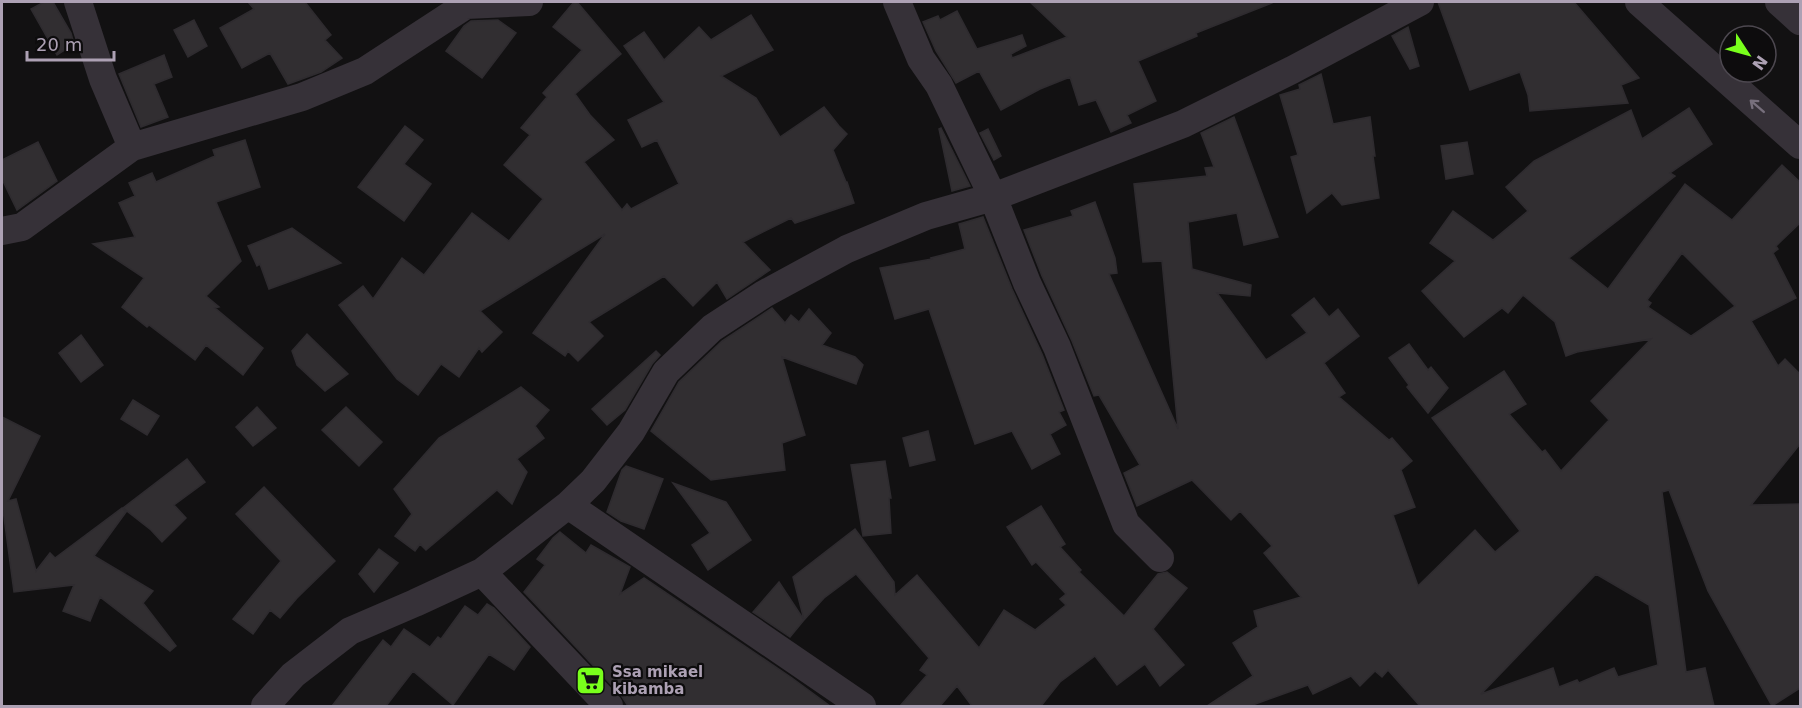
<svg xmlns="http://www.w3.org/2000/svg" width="1802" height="708" font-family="'DejaVu Sans',sans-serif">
<rect width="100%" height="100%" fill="#121112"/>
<path fill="#312e31" stroke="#2e2b2f" stroke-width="1.5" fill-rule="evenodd" d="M44 2H53L71 33 74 44 57 55 31 9Z
M248 2H305L331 35 325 40 342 58 321 72 288 84 270 53 242 68 220 28 254 9Z
M574 2H577L621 54 575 94 590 115 614 140 584 162 622 210 627 204 631 209 679 184 657 140 642 147 628 120 664 102 624 46 644 32 664 60 699 27 711 40 751 15 773 50 721 76 756 98 780 137 824 107 839 126 847 134 833 150 846 182H847L854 203 795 223 791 218 743 242 770 270 727 299 717 282 693 306 664 276 589 322 603 336 578 361 568 351 565 356 533 333 605 234 480 311 502 332 482 352 479 348 459 377 441 364 418 395 397 379 339 305 363 286 373 299 402 258 424 275 472 213 509 241 543 199 504 165 530 135 521 128 547 97 543 93 582 50 553 27Z
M1030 2H1272V3L1196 33 1197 36 1138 61 1156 101 1127 115 1131 123 1111 132 1096 100 1079 105 1070 77 1040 89 1001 110 979 71 956 83 936 51 923 22 938 16 940 20 957 11 977 49 1022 35 1026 46 1011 54 1012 58 1067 37Z
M1438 2H1574L1639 78 1621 85 1628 103 1530 111 1528 95 1520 72 1470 90Z
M194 20 207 46 188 57 174 30Z
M498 20 516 33 482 78 446 51 464 26 471 21Z
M1408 27 1419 66 1410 69 1392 36Z
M164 55 172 77 154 84 168 117 141 127 119 74Z
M1321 74 1333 124 1370 117 1375 156H1373L1379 198 1342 205 1332 193 1307 213 1291 157 1298 155 1280 95 1300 89 1299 85Z
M1689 108 1712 144 1670 173 1675 176 1569 258 1608 289 1685 184 1732 220 1782 165 1800 182V223L1776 246 1778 249 1773 253 1796 298 1751 321 1778 366 1785 359 1800 374V444L1751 505 1800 504V688L1772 706 1708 591 1669 490 1662 492 1686 672 1705 668 1714 706H1420L1388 670 1382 677 1375 671 1360 686 1351 676 1313 694 1308 685 1250 706H1207L1253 676 1233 643 1258 627 1254 611 1301 597 1264 553 1272 546 1240 511 1231 520 1192 480 1137 506 1124 473 1140 465 1099 395 1094 396 1072 341 1042 276 1024 230 1073 216 1071 211 1095 202 1115 258 1117 273 1109 274 1178 429 1162 261 1143 262 1134 184 1207 176 1205 168 1214 167 1201 133 1234 117 1278 237 1244 245 1237 213 1188 222 1192 269 1251 285 1250 296 1217 293 1266 360 1307 333 1292 315 1314 298 1329 317 1338 309 1359 336 1324 363 1345 393 1339 397 1389 440 1392 438 1412 461 1401 470 1415 507 1393 515 1418 586 1475 530 1495 552 1520 531 1432 418 1504 371 1526 404 1509 414 1542 452 1545 450 1561 471 1609 420 1591 401 1651 339 1577 352 1566 356 1555 322 1523 295 1508 313 1502 308 1464 337 1422 291 1455 261 1430 243 1453 211 1493 240 1528 211 1506 187 1534 161 1631 110 1642 139ZM1682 253 1735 306 1691 336 1648 307 1651 303 1647 300ZM1596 574 1649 605 1658 665 1618 677 1614 668 1579 683 1577 680 1559 687 1553 668 1481 694Z
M405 126 423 140 404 164 431 184 404 221 358 187Z
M941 128 970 186 952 191 939 129Z
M988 129 1001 156 994 160 980 133Z
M245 140 260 187 216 202 241 261 206 296 219 307 215 308 263 348 243 375 206 345 195 360 149 325 147 327 122 307 144 278 93 244 135 237 119 203 135 196 129 183 152 173 156 182 215 156 213 150Z
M38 142 57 181 17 210 2 179V160Z
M1467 142 1473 174 1446 179 1441 146Z
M983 217 1012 289 1042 354 1064 410 1059 412 1066 425 1050 434 1060 454 1032 469 1012 431 975 444 929 309 895 319 880 268 932 259 931 258 965 249 959 224Z
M292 228 341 263 269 289 260 264 257 266 248 246Z
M772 308 785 323 791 315 799 322 809 309 831 333 822 345 855 357 863 365 856 384 782 357 805 435 782 443 785 470 711 480 651 431 679 382 722 341Z
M307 334 348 374 325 391 297 365 292 351Z
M81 335 103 365 81 382 59 353Z
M1409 344 1428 370 1431 367 1448 388 1428 413 1407 387 1409 385 1389 358Z
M656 351 660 355 652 364 625 410 607 425 592 409Z
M521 387 549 410 535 426 544 438 517 459 527 472 512 504 497 490 426 550 420 544 415 551 395 536 412 514 394 489 439 438Z
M133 400 159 416 147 435 121 419Z
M257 407 276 428 253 446 236 427Z
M346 407 382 442 359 466 322 430Z
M2 417 40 436 8 501 16 499 36 571 50 553 55 558 122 508 126 512 94 556 153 591 143 603 176 646 170 651 100 597 90 621 63 611 74 585 14 592 3 510 2 514Z
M928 431 935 460 910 466 903 438Z
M187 459 205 482 174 505 186 518 162 542 151 530 123 508Z
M885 461 891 498H889L891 533 863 536 851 465Z
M626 466 663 479 644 529 621 521 607 512 622 470Z
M673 483 726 502 751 540 708 570 692 545 710 533Z
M264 487 335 561 297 598 280 618 270 610 253 634 233 619 281 561 236 514Z
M1041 506 1065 544 1060 547 1081 570 1079 572 1124 616 1158 574 1167 572 1187 588 1153 629 1184 665 1160 686 1145 664 1117 685 1095 656 1060 682 1041 706H972L957 686 940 706H900L927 675 920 670 929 658 856 574 824 598 804 620 793 577 855 529 894 582 895 595 917 575 979 648 1004 610 1035 630 1066 605 1060 599 1066 594 1036 562 1032 565 1007 527Z
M560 532 586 553 591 545 630 567 620 594 644 578 792 678 830 706H628L621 695 524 592 545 565 537 559 553 538Z
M379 549 398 563 374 592 359 574Z
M779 582 804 620 790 637 753 612Z
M487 604 494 608 530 647 514 670 489 654 453 705 413 671 386 706H332L383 640 391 647 404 629 430 647 438 637 441 639 465 606 478 615Z"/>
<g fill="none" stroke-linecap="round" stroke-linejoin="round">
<path stroke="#363138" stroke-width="28" d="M78 2 103 79 132 147
M897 2 921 59 939 85 993 197 1027 283 1057 347 1126 524 1160 558
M1639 2 1800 145
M1779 2 1800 21
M2 231 22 227 132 147 302 97 365 71 466 5 529 2
M568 505 862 706
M482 572 609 706
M265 706 293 675 350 631 415 603 482 572 568 505 593 481 631 432 666 372 712 328 764 294 847 249 926 216 993 197 1183 124 1292 70 1420 2"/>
</g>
<defs><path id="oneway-shaft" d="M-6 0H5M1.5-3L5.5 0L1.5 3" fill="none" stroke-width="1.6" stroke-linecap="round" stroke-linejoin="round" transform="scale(1.5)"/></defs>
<use stroke="#776f7c" href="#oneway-shaft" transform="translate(1757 106) rotate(-139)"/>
<defs>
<symbol id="supermarket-square" viewBox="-11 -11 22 22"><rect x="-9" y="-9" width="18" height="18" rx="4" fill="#79ff1c" stroke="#0d0c0d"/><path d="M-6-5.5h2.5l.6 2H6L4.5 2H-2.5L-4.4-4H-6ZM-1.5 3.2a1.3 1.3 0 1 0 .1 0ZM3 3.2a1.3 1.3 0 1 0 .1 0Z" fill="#111"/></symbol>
</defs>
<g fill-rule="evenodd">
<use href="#supermarket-square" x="574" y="664" width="33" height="33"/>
</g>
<g text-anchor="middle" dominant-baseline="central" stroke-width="4.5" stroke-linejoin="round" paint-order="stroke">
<g font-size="15" font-weight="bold" fill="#ada1b4" stroke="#0d0c0d" text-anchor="start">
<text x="612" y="672">Ssa mikael<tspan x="612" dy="17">kibamba</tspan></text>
</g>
</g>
<rect width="1802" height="708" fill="none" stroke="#ada1b4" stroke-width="6"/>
<g transform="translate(1748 54) rotate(126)"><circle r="28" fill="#0d0c0d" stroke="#4d4850" stroke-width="1.5"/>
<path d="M0-4.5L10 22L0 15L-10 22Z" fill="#79ff1c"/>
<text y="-9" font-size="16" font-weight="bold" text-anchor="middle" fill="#ada1b4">N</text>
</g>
<path d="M27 51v9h87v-9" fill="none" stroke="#ada1b4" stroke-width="3"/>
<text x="36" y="51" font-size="18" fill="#ada1b4" stroke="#0d0c0d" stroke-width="4.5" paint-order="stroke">20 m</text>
</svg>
